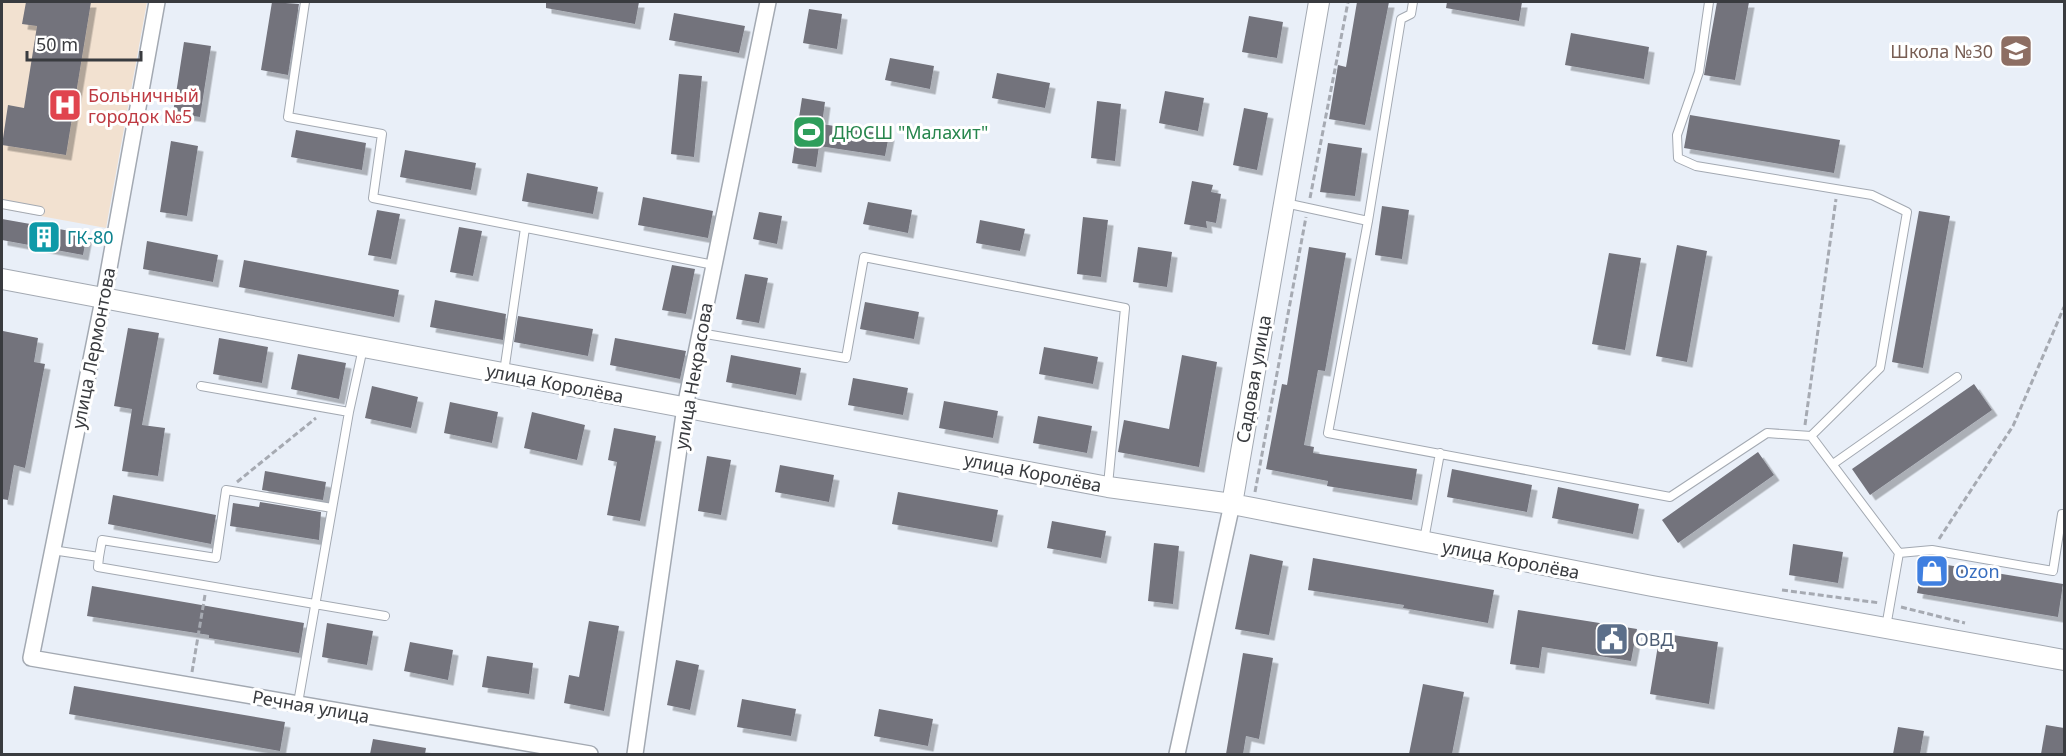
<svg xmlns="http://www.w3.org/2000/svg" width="2066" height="756" font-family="'Noto Sans',sans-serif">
<defs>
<filter id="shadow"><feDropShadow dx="5.5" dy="5.5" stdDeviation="0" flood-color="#0004"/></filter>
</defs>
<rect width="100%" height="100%" fill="#e9eff8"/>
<path fill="#f2e1d0" d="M2 2H147L106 228 2 209Z"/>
<path fill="#73737c" filter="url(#shadow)" d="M26 2H91L66 155 2 145 8 105 24 108 37 26 22 24Z
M272 2 299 4 288 75 261 70Z
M546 2H639L635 24 546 8Z
M1357 2H1389L1365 125 1329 119 1338 65 1346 67Z
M1447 2H1522L1519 21 1446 8Z
M1717 2H1749L1735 80 1704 75Z
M809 9 842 14 837 49 803 43Z
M674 13 745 26 739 53 669 40Z
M1249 16 1283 22 1277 58 1242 52Z
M1571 33 1649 47 1644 79 1565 65Z
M184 42 211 46 200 117 173 113Z
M890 58 934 66 930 89 885 80Z
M997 73 1050 83 1045 108 992 98Z
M679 74 702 76 694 157 671 154Z
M1165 91 1204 98 1198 131 1159 123Z
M802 98 825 102 822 124 889 135 885 156 819 146 816 167 792 163Z
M1097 101 1121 104 1115 161 1091 158Z
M1244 108 1268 113 1257 170 1233 165Z
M1690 115 1840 140 1834 173 1684 148Z
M296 130 366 143 362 170 291 157Z
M171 141 198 146 187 216 160 212Z
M1328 143 1362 148 1355 196 1320 192Z
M405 150 476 163 471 190 400 177Z
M527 173 598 187 593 214 522 201Z
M1192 181 1213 185 1211 192 1221 194 1216 223 1206 221 1207 228 1184 224Z
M643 197 713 211 708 238 638 225Z
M868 202 912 210 908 233 863 224Z
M1382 206 1409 210 1402 259 1375 255Z
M377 210 400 214 391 259 368 255Z
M1919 211 1950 216 1923 368 1892 362Z
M759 212 782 216 777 244 753 239Z
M1083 217 1108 220 1101 277 1077 274Z
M2 219 87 234 83 255 2 240Z
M980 220 1025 229 1020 251 976 243Z
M459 227 482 231 473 276 450 272Z
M147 241 218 255 213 282 143 269Z
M1677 245 1707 251 1687 362 1656 356Z
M1138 247 1172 252 1167 287 1133 282Z
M1309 247 1346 253 1325 371 1318 370 1304 445 1314 447 1313 453 1417 469 1412 500 1327 486 1328 481 1266 469 1282 384 1287 385Z
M1609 253 1641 258 1625 350 1592 344Z
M244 260 399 290 394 317 239 287Z
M672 265 695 269 686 314 662 310Z
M745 274 768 278 759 323 736 319Z
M435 300 506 314 503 340 430 327Z
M865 302 919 312 914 339 860 329Z
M518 316 593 329 588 356 514 342Z
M128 328 159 333 142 425 165 428 158 476 122 471 132 409 114 406Z
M3 331 38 338 34 362 45 364 25 468 14 465 8 500 2 499Z
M219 338 268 347 262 383 213 374Z
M615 338 686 351 680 379 610 365Z
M1044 347 1098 357 1093 384 1039 374Z
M298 354 346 363 339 399 291 389Z
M731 355 801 368 796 395 726 382Z
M1182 355 1217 362 1199 467 1118 452 1124 420 1169 429Z
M853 378 908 388 903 415 848 405Z
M1974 384 1992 410 1870 495 1852 469Z
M372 386 418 397 411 428 365 418Z
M944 401 998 411 993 438 939 428Z
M450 402 498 412 492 443 444 433Z
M532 412 585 425 577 460 524 448Z
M1038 416 1092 426 1087 453 1033 443Z
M614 428 656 436 640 521 607 515 617 462 608 460Z
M1758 452 1774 475 1678 543 1662 520Z
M707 456 731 460 721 515 698 511Z
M780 465 834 475 829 502 775 492Z
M1452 469 1532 485 1527 512 1447 497Z
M265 471 326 482 323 500 262 490Z
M1558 487 1639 504 1633 534 1552 518Z
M898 492 998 510 992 542 892 524Z
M113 495 216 515 211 544 108 524Z
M260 502 321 512 319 540 230 526 233 503 259 507Z
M1052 521 1106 531 1101 558 1047 548Z
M1154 543 1179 546 1173 604 1148 601Z
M1793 544 1843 552 1838 583 1789 575Z
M1250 554 1283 561 1269 635 1235 629Z
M1313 558 1494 590 1488 623 1403 608 1404 605 1308 590Z
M1923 561 2063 584 2058 617 1917 593Z
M92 586 304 623 299 653 209 638V635L87 616Z
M1518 610 1637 629 1631 661 1542 647 1539 668 1510 664Z
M589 621 619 626 604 711 564 703 569 675 579 677Z
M327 623 373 631 367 665 322 657Z
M1660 633 1718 642 1709 704 1650 694Z
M410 642 453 650 448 680 404 671Z
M1243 653 1273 658 1259 739 1246 736 1243 754H1226Z
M487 656 533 663 529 694 482 687Z
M676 660 699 665 690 710 667 705Z
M1423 684 1464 692 1452 754H1409Z
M74 686 285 722 280 751 69 714Z
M742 699 796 709 791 736 737 727Z
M879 709 933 719 928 746 874 736Z
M2046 725 2064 728V754H2041Z
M1898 727 1924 731 1920 754H1893Z
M373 739 426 748 425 754H370Z"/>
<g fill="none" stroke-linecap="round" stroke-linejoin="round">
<defs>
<path id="service" d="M305 2 288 117 382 134 373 198 714 265
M1413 2 1411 14 1401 19 1368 221 1328 433 1670 497 1767 433 1811 436
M1709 2 1699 72 1677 135 1678 158 1696 166 1872 195 1907 212 1880 368 1811 436 1899 553 1886 627
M1285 203 1368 221
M2 204 40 211
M700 333 846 358 864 257 1125 308 1108 485
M504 372 525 228
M201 386 349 412
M1833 464 1957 377
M1424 540 1440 453
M52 550 99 557 98 567 385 616
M1899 553 1932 550 2053 571 2062 514H2064
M99 557 102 540 216 558 226 490 332 508
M298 703 349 412 363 348"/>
<path id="minor" d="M157 2 106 285 31 658 590 754
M635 754 685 407 768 2
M1177 754 1232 504"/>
<path id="tertiary" d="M2 279 1108 487 1232 504 1652 586 2064 660
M1232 504 1319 2"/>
</defs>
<use href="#service" stroke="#a3a9b2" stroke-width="10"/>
<use href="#minor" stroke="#a3a9b2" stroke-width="18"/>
<use href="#tertiary" stroke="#a3a9b2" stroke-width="22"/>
<path stroke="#a6aab2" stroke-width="3" stroke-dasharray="6 3" stroke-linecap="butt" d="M1310 198 1348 2
M1805 425 1836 199
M237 482 316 418
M1255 492 1306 217
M1939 539 2013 426 2064 307
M1782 590 1880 603
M1901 607 1965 623
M192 672 205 595"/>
<use href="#service" stroke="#fff" stroke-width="8"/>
<use href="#minor" stroke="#fff" stroke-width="15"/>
<use href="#tertiary" stroke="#fff" stroke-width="20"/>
</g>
<defs>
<symbol id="school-square" viewBox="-11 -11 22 22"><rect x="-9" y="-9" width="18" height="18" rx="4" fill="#8d6e63" stroke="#fff"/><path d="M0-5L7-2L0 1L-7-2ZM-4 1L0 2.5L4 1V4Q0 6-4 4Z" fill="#fff"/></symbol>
<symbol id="hospital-square" viewBox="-11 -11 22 22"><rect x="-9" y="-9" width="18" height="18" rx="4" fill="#e0444e" stroke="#fff"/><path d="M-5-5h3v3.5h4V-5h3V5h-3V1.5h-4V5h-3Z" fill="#fff"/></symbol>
<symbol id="stadium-square" viewBox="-11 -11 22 22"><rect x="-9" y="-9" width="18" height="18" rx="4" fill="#2e9e5b" stroke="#fff"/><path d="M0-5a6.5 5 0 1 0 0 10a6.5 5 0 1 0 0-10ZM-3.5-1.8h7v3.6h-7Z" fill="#fff"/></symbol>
<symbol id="building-square" viewBox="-11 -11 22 22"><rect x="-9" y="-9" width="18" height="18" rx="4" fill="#0f9aa8" stroke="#fff"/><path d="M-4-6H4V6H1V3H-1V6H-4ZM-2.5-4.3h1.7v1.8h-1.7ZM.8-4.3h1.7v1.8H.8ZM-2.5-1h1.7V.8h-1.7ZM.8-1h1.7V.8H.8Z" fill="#fff"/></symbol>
<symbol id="shop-square" viewBox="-11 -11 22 22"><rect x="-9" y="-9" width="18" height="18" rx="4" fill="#3f7fe0" stroke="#fff"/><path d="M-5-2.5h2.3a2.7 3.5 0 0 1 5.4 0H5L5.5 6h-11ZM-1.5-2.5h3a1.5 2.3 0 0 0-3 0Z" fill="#fff"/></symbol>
<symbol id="civic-square" viewBox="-11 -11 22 22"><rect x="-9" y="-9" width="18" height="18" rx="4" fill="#5c6f8a" stroke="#fff"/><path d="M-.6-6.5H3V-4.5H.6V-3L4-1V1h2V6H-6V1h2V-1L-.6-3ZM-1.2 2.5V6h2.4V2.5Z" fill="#fff"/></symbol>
</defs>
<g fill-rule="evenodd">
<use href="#school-square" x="1997" y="32" width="38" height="38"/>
<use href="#hospital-square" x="46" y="86" width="38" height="38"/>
<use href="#stadium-square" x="790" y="113" width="38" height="38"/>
<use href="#building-square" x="25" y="218" width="38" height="38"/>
<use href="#shop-square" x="1913" y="552" width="38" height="38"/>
<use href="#civic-square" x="1593" y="620" width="38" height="38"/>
</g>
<g text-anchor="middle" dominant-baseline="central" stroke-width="6" stroke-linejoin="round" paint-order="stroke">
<g font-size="18" fill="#785e54" stroke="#fff" text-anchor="end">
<text x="1993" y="51">Школа №30</text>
</g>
<g font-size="18" fill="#be3a42" stroke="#fff" text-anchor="start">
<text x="88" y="95">Больничный<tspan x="88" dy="21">городок №5</tspan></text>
</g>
<g font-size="18" fill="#27864d" stroke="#fff" text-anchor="start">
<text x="832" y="132">ДЮСШ "Малахит"</text>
</g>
<g font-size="18" fill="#0d838f" stroke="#fff" text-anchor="start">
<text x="67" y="237">ГК-80</text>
</g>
<g font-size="18" fill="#393b3f" stroke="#fff">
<text transform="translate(93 348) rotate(-79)">улица Лермонтова</text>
<text transform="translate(693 376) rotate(-80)">улица Некрасова</text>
<text transform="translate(1253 379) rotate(-80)">Садовая улица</text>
<text transform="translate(555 383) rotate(11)">улица Королёва</text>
<text transform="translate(1033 472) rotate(11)">улица Королёва</text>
<text transform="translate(1511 559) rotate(11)">улица Королёва</text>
<text transform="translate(311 706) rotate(10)">Речная улица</text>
</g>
<g font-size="18" fill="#366cbe" stroke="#fff" text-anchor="start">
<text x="1955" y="571">Ozon</text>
</g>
<g font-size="18" fill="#4e5e75" stroke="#fff" text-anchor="start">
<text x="1635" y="639">ОВД</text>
</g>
</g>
<rect width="2066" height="756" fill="none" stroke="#393b3f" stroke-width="6"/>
<path d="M27 51v9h114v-9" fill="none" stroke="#393b3f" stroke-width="3"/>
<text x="36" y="51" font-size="18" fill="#393b3f" stroke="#ffffff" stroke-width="4.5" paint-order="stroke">50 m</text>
</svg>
